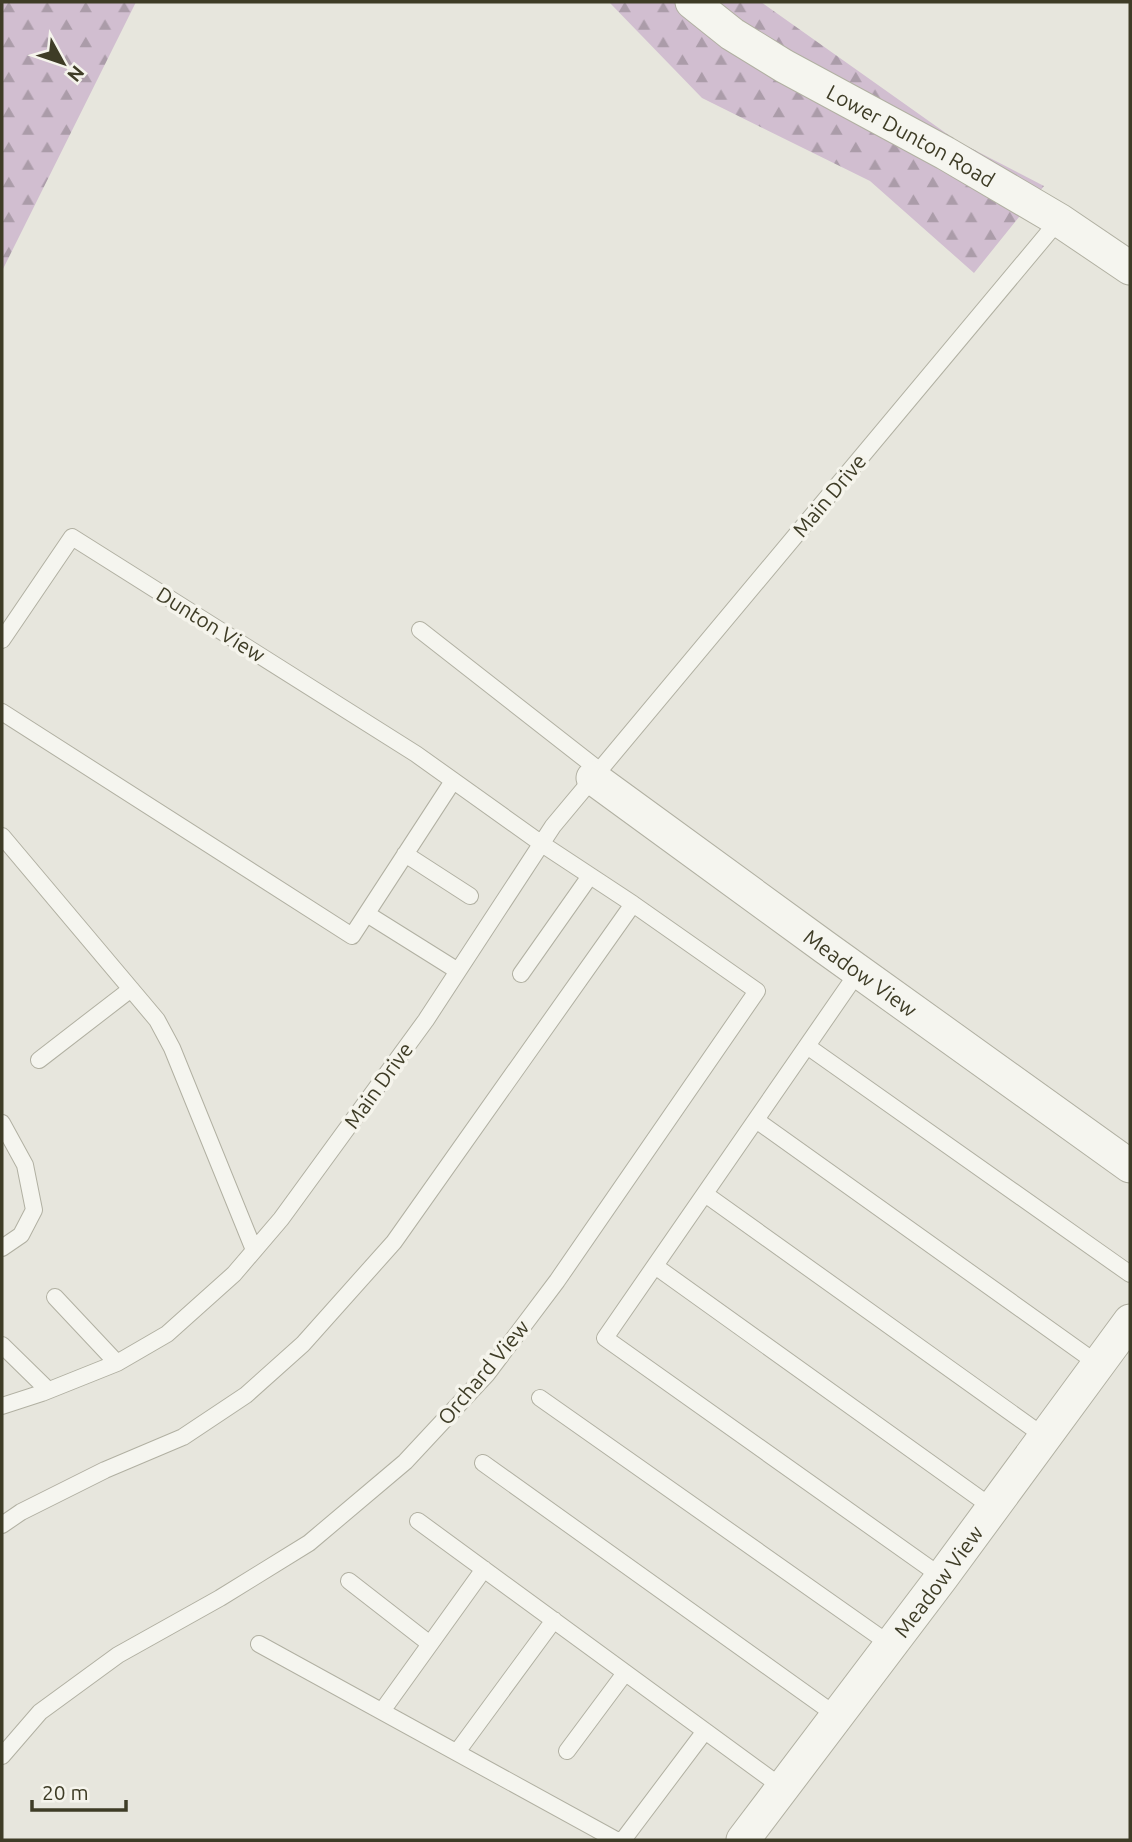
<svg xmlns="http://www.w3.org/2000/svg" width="1132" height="1842" font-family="Ubuntu,sans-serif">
<defs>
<pattern id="forest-firs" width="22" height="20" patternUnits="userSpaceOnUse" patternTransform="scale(1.75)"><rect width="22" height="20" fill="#d1bed0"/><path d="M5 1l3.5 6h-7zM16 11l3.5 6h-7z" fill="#ab9ca9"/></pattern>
</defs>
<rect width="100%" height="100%" fill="#e7e6dd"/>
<path fill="url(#forest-firs)" d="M2 2H136L2 271Z
M609 2H761L957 141 1044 186 974 273 870 181 702 98Z"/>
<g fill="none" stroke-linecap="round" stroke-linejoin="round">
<defs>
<path id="lane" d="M420 630 599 770
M2 640 72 537 416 754 542 844 633 904 394 1242 303 1344 246 1395 183 1437 105 1470 21 1512 2 1525
M2 712 352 936 453 781
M2 836 157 1020 172 1048 254 1250
M405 854 470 896
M367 914 458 971
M858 972 605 1338 942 1577
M521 974 590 876
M807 1046 1130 1274
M39 1060 131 989
M756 1120 1098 1364
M2 1123 25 1165 34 1210 21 1235 2 1248
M705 1194 1045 1437
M655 1266 993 1508
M55 1297 117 1363
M2 1345 48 1390
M540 1398 891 1645
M2 1406 42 1393 117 1363 167 1334 234 1274 281 1219 426 1020 553 826 1059 220
M483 1463 837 1716
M418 1521 783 1788
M349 1581 430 1644
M259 1644 616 1840
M382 1711 484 1569
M567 1751 625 1673
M457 1752 554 1620
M2 1756 40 1712 118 1655 220 1598 309 1543 405 1462 487 1374 557 1281 757 991 633 904
M623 1840 705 1731"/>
<g id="street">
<path id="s1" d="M692 2 732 34 784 66 945 153 1059 220 1130 268"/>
<path id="s2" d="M593 778 826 948 1130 1166"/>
<path id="s3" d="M743 1840 942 1577 1130 1321"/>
</g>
</defs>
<use href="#lane" stroke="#b1b0a2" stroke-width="18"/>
<use href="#street" stroke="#b1b0a2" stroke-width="35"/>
<use href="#lane" stroke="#f5f5ef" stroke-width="16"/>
<use href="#street" stroke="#f5f5ef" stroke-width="33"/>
</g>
<g text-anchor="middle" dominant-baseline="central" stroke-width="7" stroke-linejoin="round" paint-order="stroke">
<g font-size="21" fill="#3e3c26" stroke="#f5f4ec">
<text stroke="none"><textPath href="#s1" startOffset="257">Lower Dunton Road</textPath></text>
<text transform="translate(829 495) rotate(-50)">Main Drive</text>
<text transform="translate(211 624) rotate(32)">Dunton View</text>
<text stroke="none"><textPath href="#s2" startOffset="331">Meadow View</textPath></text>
<text transform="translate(378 1085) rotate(-54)">Main Drive</text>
<text transform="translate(483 1372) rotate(-50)">Orchard View</text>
<text stroke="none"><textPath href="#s3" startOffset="324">Meadow View</textPath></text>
</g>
</g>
<rect width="1132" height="1842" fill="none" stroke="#3e3c26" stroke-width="7"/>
<g transform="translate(63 63) rotate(130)" stroke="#f5f4ec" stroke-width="5" paint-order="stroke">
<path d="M0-5L12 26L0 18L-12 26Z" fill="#3e3c26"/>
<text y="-10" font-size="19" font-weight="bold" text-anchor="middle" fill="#3e3c26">N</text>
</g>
<path d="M32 1800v10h94v-10" fill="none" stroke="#3e3c26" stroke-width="3.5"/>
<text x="42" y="1800" font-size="21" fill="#3e3c26" stroke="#f5f4ec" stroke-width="5" paint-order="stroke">20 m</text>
</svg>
